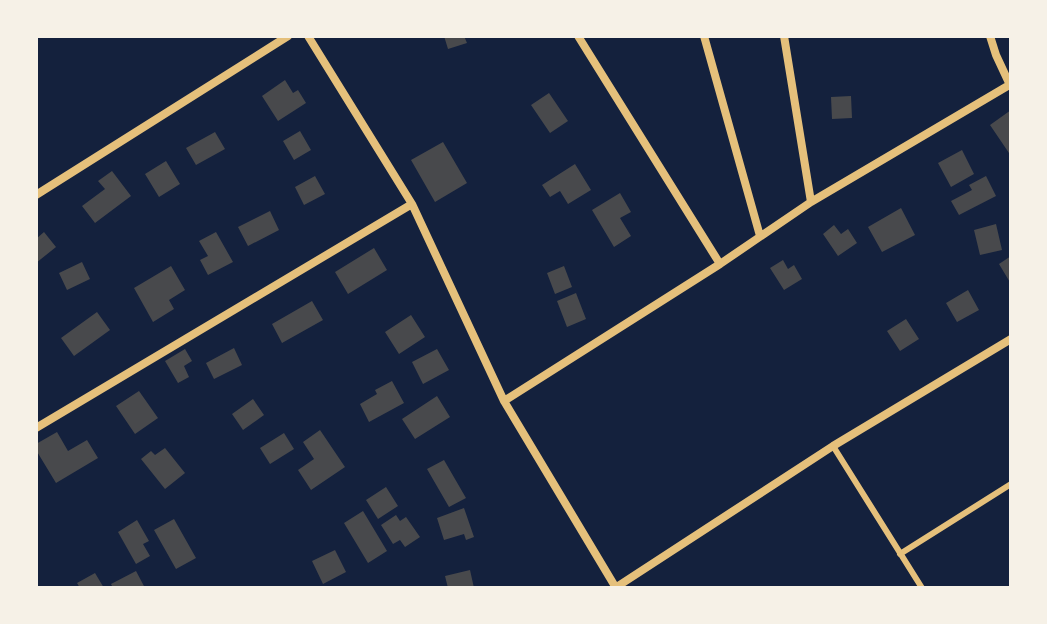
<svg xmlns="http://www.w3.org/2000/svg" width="1047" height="624" font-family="Commissioner,sans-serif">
<rect width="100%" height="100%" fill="#14213d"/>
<path fill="#48494c" d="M444 36H464L467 43 448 49Z
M285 80 293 93 298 90 306 103 278 121 262 96Z
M549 93 568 121 550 133 531 105Z
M851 96 852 118 832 119 831 97Z
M1011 110V156L990 125Z
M300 131 311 150 294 160 283 141Z
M215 132 225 149 196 165 186 148Z
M443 142 467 183 435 202 411 160Z
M962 150 974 174 951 187 938 163Z
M166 161 180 184 159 197 145 174Z
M575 164 591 190 568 204 560 191 550 197 542 185Z
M112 171 131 196 95 223 82 206 105 189 98 181Z
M315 176 325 194 304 205 295 187Z
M986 176 996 196 959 215 951 201 972 190 969 185Z
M620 193 631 212 620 218 631 236 614 247 592 210Z
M901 208 915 235 882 252 868 227Z
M270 211 279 230 248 246 238 227Z
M996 224 1002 250 980 255 974 230Z
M834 225 841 234 848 229 857 243 838 256 823 234Z
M44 232 56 247 36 263V239Z
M216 232 233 262 208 275 200 260 208 256 199 241Z
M374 248 387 270 348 294 335 272Z
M1011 256V284L999 264Z
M783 260 788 269 794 265 802 279 784 290 770 268Z
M82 262 90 279 67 290 59 273Z
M171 266 185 290 169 300 174 309 153 322 134 288Z
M564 266 572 287 555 294 547 273Z
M968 290 979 310 957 322 946 303Z
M576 293 586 319 567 327 557 301Z
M312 301 323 320 282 343 272 324Z
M97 312 110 330 74 356 61 338Z
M411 315 425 337 399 354 385 332Z
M906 319 919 339 900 351 887 331Z
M234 348 242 365 214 379 206 363Z
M185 349 192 361 184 366 189 377 178 383 165 361Z
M437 349 449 370 423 384 412 362Z
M392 381 404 403 369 422 360 404 377 394 375 390Z
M139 391 158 418 135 434 116 406Z
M437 396 450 417 415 439 402 419Z
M253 399 264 415 243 430 232 414Z
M320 430 345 467 311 490 298 470 314 459 303 442Z
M57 432 68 451 87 440 98 458 56 483 36 450V444Z
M284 433 294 449 270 464 260 448Z
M165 448 185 473 165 489 141 459 151 451 155 455Z
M444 460 466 498 449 507 427 469Z
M386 487 398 506 378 519 366 500Z
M464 508 474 537 466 540 464 534 444 540 437 518Z
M363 511 387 551 368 563 344 523Z
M396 515 400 521 406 517 420 537 405 547 400 540 393 544 381 525Z
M174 519 196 558 176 569 154 530Z
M137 520 149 541 143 544 150 556 136 564 118 532Z
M335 550 346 572 323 584 312 561Z
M470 570 474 588H448L445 576Z
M136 571 145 588H113L111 584Z
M95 573 104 588H80L77 583Z"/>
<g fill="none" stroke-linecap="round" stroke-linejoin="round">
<path stroke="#e5c07b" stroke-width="6" d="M833 446 922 588
M900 554 1011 484"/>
<path stroke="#e5c07b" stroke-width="8" d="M308 36 412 204 504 401 616 588
M578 36 720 264
M704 36 760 236
M990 36 996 55 1010 85
M36 195 288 36
M811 202 1011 84
M504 401 720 264 811 202 784 36
M36 428 412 204
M615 588 833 446 1011 339"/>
</g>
<rect width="1047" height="624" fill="none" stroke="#f6f1e7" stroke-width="76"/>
</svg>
